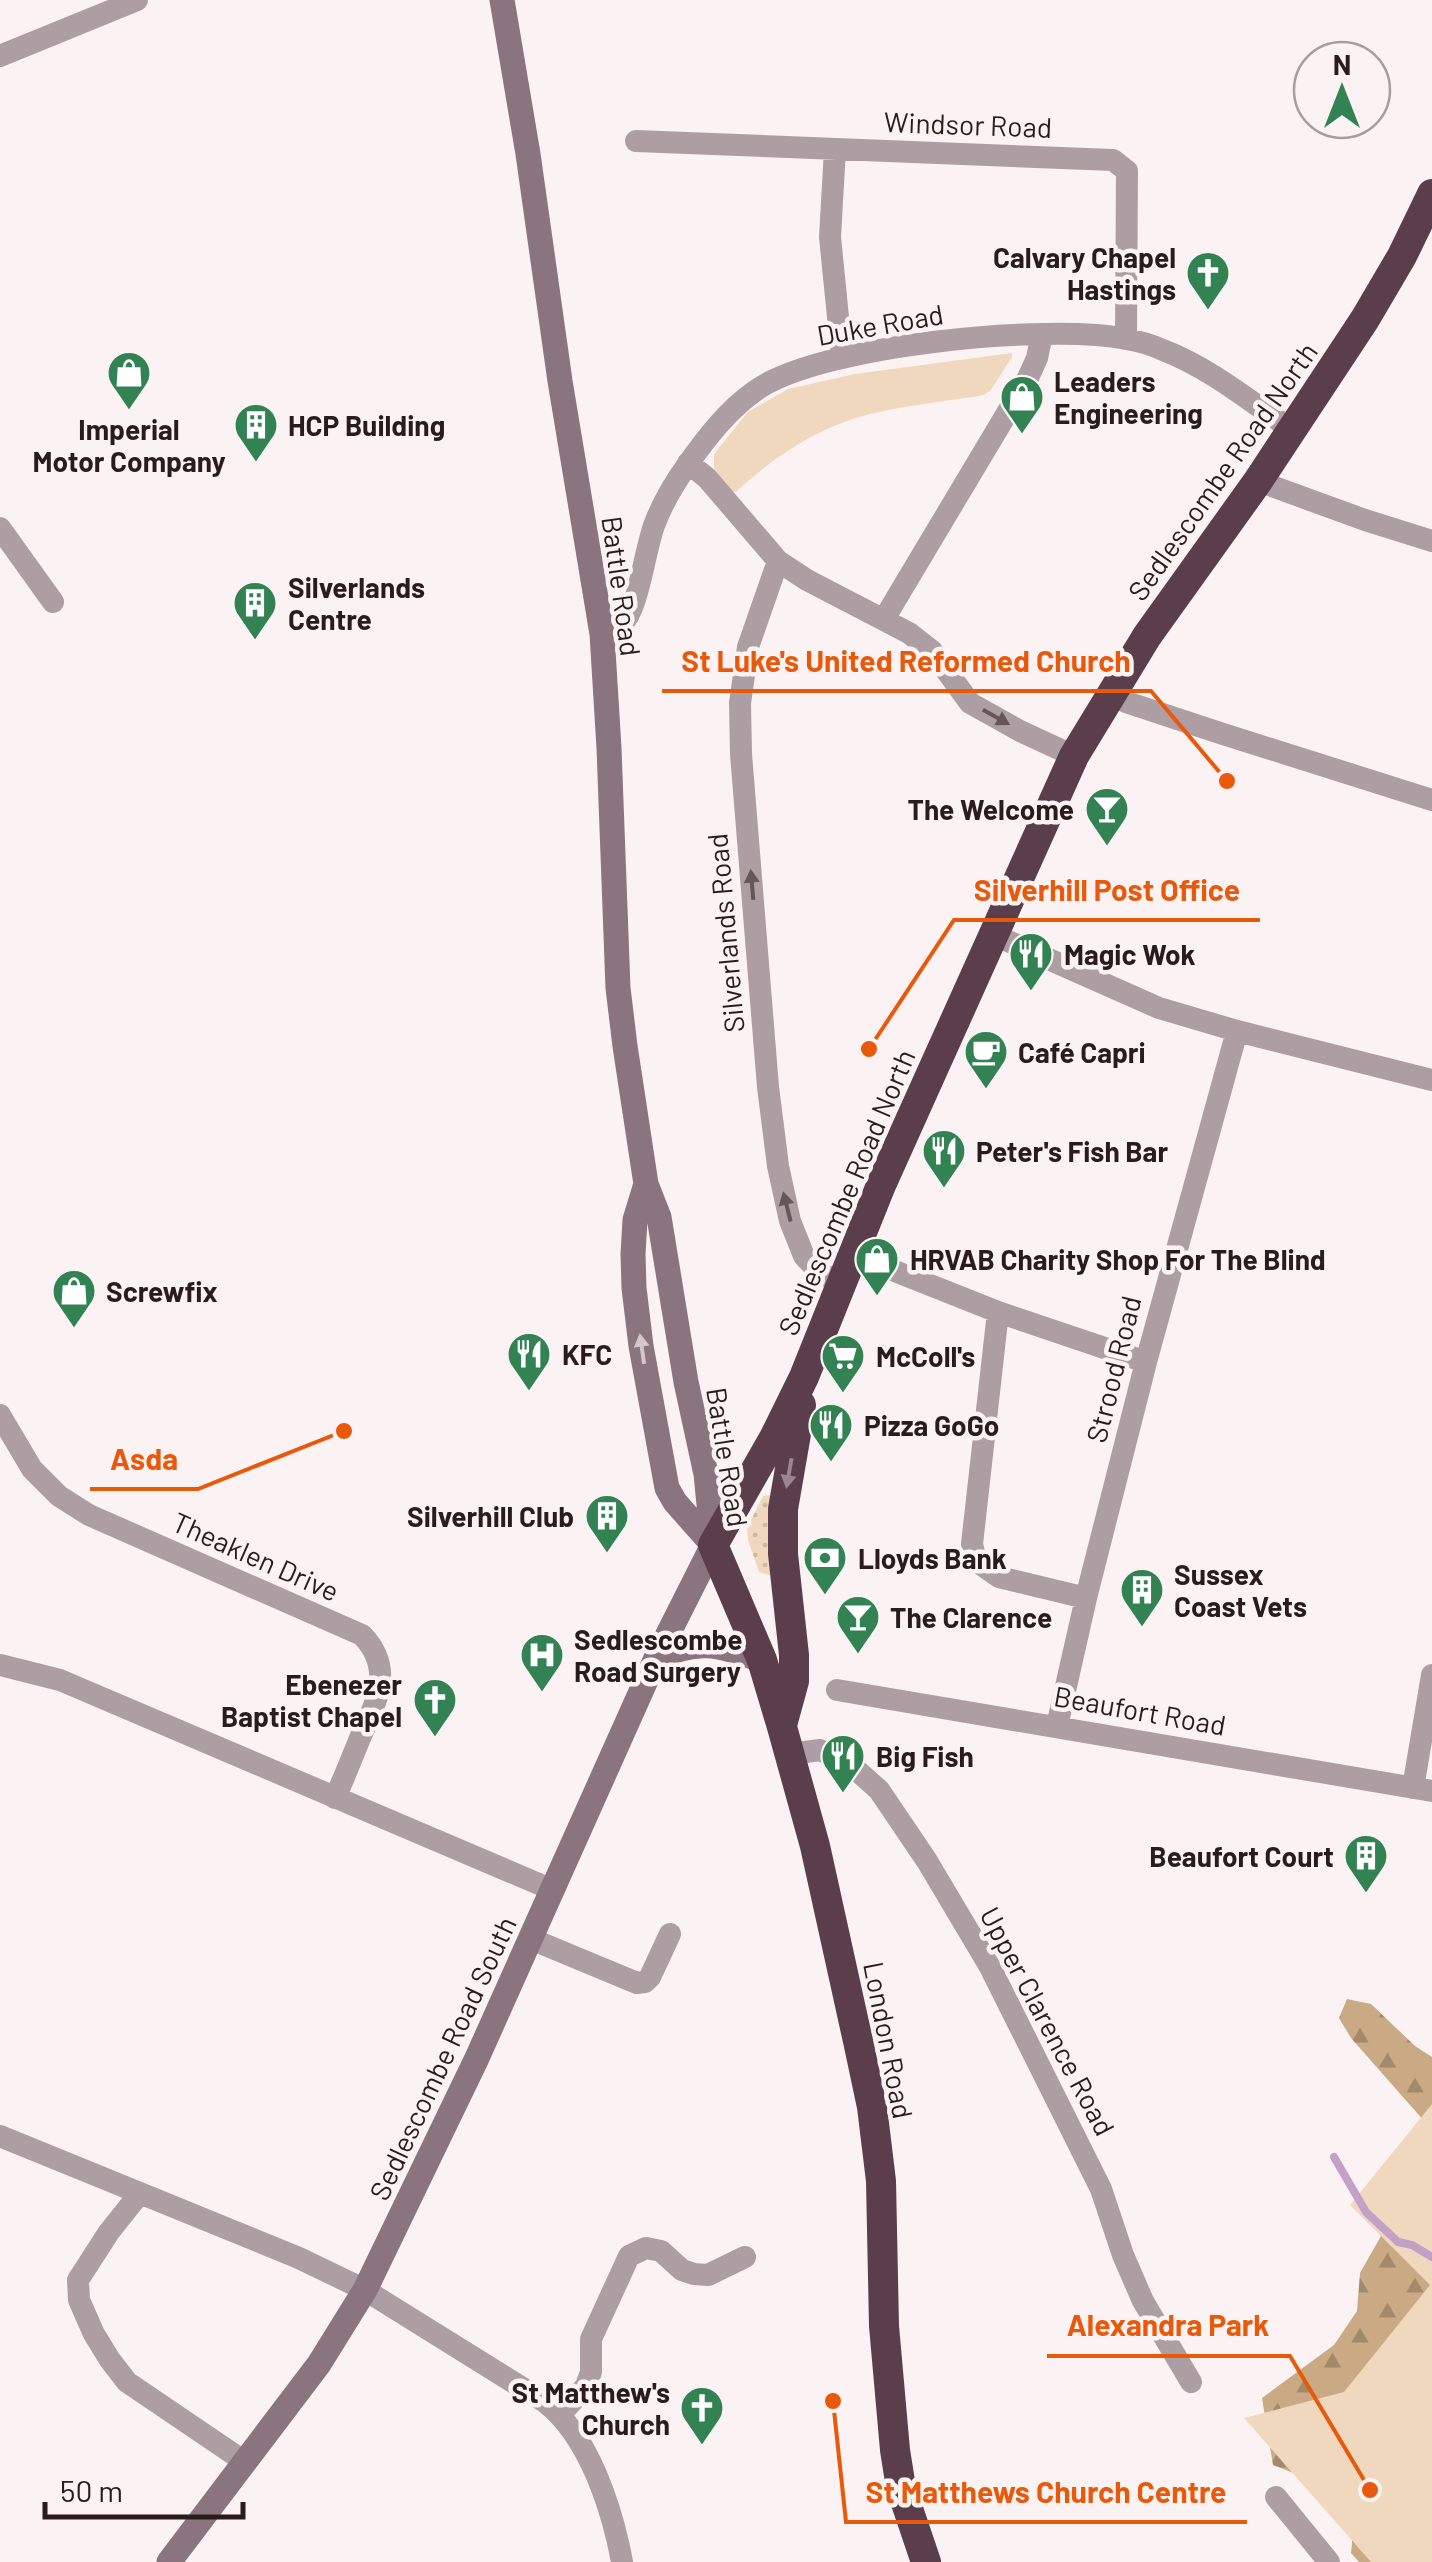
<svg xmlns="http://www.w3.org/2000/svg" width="1432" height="2562" font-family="Barlow,sans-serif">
<defs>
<pattern id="grass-dots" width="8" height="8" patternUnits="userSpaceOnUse" patternTransform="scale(2.5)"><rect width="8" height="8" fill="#efd8bd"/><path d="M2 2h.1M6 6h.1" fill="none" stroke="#cdb9a2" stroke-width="1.8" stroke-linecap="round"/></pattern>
<pattern id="forest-firs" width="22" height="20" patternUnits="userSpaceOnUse" patternTransform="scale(2.5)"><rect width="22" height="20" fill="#c9aa84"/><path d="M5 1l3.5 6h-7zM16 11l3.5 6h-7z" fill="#a38a6b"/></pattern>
</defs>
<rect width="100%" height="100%" fill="#fbf3f3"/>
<path fill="url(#grass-dots)" d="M770 1495 772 1576 759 1572 748 1540 747 1528 763 1496Z"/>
<path fill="url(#forest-firs)" d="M1347 1999 1371 2004 1415 2046 1432 2057V2130L1351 2038 1339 2018Z
M1422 2234 1432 2239V2562H1359L1351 2553 1355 2516 1330 2487 1273 2465 1262 2398 1334 2345 1357 2311 1360 2273 1381 2236Z"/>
<path fill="#efd8bd" d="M1012 353V357L991 390 984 395C939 403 890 406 847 421 805 436 768 462 736 492H732L714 468V454L748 412 788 389 855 374Z
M1432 2104V2562H1371L1244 2418 1344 2392 1430 2285 1350 2205Z"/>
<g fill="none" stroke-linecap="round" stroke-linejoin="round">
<path stroke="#c2a1c6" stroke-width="8" d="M1334 2157 1366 2212 1398 2242 1412 2245 1432 2257"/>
<path stroke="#ad9ea4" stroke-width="22" d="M0 56 137 0
M636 141 1113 160 1127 171 1126 339
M835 149 830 237 842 357
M688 463 707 478 778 561 807 580 909 633 932 651 970 703 1020 731 1074 756
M1258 481 1365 520 1432 541
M0 528 53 602
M778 561 748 647 740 703 741 754 768 1087 778 1166 790 1221 804 1256 820 1273 840 1282
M884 619 1028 378 1037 358 1042 334
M602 634C608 631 617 628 622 624 639 609 645 547 655 523 663 502 675 482 688 464 707 437 728 410 755 391 818 345 1049 323 1126 339 1138 341 1152 345 1163 350 1210 368 1251 402 1292 430
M1110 694 1126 702 1220 733 1432 800
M992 934 1159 1008 1237 1031 1432 1080
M852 1254 998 1312 1146 1362
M998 1312 972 1544 976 1561 999 1577 1086 1598
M0 1415 32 1469 59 1496 89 1515 362 1635C395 1669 376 1702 360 1738 352 1758 344 1778 335 1798
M0 1665 60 1680 553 1890
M837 1690 1432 1791
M1057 1726 1086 1598 1146 1362 1237 1031
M790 1754 820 1750 852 1766 879 1790 927 1861 990 1967 1101 2189 1123 2255 1143 2301 1191 2382
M1413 1788 1432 1675
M531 1939 637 1983 645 1982 650 1977 670 1934
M0 2136 299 2258 365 2290 545 2402C589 2436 612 2508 622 2562
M140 2193 109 2232 78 2280 79 2300 94 2334 110 2360 127 2382 245 2462
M561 2414 586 2386 591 2372V2339L629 2256 646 2248 661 2251 682 2270 694 2274 708 2275 745 2257
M1276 2497 1329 2562"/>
<path stroke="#8a747d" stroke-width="25" d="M502 0 528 154 560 381 602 634 609 748 618 988 625 1046 646 1184 659 1217 686 1382 706 1474 713 1545
M646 1184 635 1220 633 1254 634 1288 641 1346 667 1488 675 1502 713 1545
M656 1658C701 1638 717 1645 762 1660
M169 2562 319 2364 365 2290 477 2058 656 1658 713 1545"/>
<path stroke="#5a3e4b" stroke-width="30" d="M782 1725 794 1681V1655L783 1554V1509L801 1405
M926 2562 901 2488 895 2450 884 2326 881 2181 872 2107 858 2041 815 1846 782 1727 762 1660 713 1545 774 1438 804 1377 881 1185 1074 756 1147 636 1258 481 1365 319 1402 256 1432 194"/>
</g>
<defs><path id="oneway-solid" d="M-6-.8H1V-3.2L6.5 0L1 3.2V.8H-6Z" transform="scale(2.5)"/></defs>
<g fill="#655659">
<use href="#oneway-solid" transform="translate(996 717) rotate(29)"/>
<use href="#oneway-solid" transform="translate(752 885) rotate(-95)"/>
<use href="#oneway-solid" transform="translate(787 1207) rotate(-104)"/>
</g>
<use fill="#d3c7ca" href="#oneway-solid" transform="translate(642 1349) rotate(-98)"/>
<use fill="#9a868e" href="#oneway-solid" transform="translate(789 1473) rotate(100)"/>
<defs>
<symbol id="church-pin" viewBox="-11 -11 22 30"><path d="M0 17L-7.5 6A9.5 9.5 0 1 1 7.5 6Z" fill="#328253" stroke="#fbf3f3"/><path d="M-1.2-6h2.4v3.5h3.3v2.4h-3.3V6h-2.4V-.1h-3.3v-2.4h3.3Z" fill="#fff"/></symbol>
<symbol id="shop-pin" viewBox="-11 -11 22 30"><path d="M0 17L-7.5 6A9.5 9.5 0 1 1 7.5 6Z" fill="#328253" stroke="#fbf3f3"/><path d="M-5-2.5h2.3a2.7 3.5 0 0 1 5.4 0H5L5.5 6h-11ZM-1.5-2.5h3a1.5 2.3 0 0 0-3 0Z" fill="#fff"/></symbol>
<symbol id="building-pin" viewBox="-11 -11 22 30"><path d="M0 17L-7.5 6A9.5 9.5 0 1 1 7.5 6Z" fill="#328253" stroke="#fbf3f3"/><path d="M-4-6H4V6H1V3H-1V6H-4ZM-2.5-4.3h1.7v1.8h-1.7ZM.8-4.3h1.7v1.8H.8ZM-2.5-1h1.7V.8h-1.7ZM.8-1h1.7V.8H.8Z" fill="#fff"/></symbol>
<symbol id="bar-pin" viewBox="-11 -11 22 30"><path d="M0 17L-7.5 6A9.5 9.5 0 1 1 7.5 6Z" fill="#328253" stroke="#fbf3f3"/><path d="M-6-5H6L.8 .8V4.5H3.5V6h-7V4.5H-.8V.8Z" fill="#fff"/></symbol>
<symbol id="restaurant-pin" viewBox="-11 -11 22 30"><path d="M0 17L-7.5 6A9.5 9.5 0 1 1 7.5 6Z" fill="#328253" stroke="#fbf3f3"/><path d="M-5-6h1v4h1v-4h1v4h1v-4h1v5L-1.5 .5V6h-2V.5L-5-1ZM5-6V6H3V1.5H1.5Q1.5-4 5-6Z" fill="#fff"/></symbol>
<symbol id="cafe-pin" viewBox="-11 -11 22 30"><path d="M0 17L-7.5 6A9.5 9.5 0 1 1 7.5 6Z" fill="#328253" stroke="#fbf3f3"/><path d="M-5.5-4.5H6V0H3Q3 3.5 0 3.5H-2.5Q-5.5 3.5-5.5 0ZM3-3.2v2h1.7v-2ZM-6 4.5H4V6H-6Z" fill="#fff"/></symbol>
<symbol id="supermarket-pin" viewBox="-11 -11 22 30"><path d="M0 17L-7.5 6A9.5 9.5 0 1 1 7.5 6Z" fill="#328253" stroke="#fbf3f3"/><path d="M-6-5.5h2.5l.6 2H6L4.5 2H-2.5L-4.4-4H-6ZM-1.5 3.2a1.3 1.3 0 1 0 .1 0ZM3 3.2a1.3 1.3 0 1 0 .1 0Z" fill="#fff"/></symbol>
<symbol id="bank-pin" viewBox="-11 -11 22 30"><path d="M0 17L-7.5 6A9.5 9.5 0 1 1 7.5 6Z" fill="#328253" stroke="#fbf3f3"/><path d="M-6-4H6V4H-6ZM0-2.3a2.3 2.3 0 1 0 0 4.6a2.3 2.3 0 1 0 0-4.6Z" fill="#fff"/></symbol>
<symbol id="hospital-pin" viewBox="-11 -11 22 30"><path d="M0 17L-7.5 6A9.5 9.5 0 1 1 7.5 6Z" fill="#328253" stroke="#fbf3f3"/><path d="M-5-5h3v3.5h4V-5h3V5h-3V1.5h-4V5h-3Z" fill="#fff"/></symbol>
</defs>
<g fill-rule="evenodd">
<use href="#church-pin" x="1183" y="248" width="50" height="68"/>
<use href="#shop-pin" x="104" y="348" width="50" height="68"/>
<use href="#shop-pin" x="997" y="372" width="50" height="68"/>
<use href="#building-pin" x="231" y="400" width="50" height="68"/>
<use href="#building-pin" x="230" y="578" width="50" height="68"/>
<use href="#bar-pin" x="1082" y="784" width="50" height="68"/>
<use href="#restaurant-pin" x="1006" y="929" width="50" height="68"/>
<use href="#cafe-pin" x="961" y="1027" width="50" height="68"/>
<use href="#restaurant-pin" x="919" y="1126" width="50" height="68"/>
<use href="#shop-pin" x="852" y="1234" width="50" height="68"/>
<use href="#shop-pin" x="49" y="1266" width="50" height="68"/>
<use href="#restaurant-pin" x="504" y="1329" width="50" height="68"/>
<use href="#supermarket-pin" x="818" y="1331" width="50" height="68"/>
<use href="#restaurant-pin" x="806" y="1400" width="50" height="68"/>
<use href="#building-pin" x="582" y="1491" width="50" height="68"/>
<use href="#bank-pin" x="800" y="1533" width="50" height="68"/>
<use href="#building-pin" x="1117" y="1565" width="50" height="68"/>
<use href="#bar-pin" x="833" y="1592" width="50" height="68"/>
<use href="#hospital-pin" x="517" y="1630" width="50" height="68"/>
<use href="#church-pin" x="410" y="1675" width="50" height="68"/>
<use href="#restaurant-pin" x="818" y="1731" width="50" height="68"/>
<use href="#building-pin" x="1341" y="1831" width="50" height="68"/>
<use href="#church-pin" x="677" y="2383" width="50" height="68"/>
</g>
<g text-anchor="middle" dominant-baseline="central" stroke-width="9" stroke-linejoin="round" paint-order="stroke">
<g font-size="28" fill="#2a1c1c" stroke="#fbf3f3">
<text transform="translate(968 124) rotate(2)">Windsor Road</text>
<text transform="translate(880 324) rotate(-10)">Duke Road</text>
<text transform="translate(1222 471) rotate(-55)">Sedlescombe Road North</text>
<text transform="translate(622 586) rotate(82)">Battle Road</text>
<text transform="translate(725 933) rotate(-95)">Silverlands Road</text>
<text transform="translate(846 1192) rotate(-67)">Sedlescombe Road North</text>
<text transform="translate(1113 1369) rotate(-76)">Strood Road</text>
<text transform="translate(728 1457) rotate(81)">Battle Road</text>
<text transform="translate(256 1556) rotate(24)">Theaklen Drive</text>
<text transform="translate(1140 1710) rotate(10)">Beaufort Road</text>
<text transform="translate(1048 2021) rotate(62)">Upper Clarence Road</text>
<text transform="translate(889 2040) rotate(79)">London Road</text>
<text transform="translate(442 2058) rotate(-65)">Sedlescombe Road South</text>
</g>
<g font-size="28" font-weight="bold" fill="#2a1c1c" stroke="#fbf3f3" text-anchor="start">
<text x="1176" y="257" text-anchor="end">Calvary Chapel<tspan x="1176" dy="32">Hastings</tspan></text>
<text x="1054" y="381">Leaders<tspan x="1054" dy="32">Engineering</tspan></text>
<text x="288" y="425">HCP Building</text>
<text x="129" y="429" text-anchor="middle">Imperial<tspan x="129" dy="32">Motor Company</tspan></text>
<text x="288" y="587">Silverlands<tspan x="288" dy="32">Centre</tspan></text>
<text x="1074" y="809" text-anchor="end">The Welcome</text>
<text x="1064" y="954">Magic Wok</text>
<text x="1018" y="1052">Café Capri</text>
<text x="976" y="1151">Peter's Fish Bar</text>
<text x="910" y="1259">HRVAB Charity Shop For The Blind</text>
<text x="106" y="1291">Screwfix</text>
<text x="562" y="1354">KFC</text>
<text x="876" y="1356">McColl's</text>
<text x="864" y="1425">Pizza GoGo</text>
<text x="574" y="1516" text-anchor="end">Silverhill Club</text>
<text x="858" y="1558">Lloyds Bank</text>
<text x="1174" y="1574">Sussex<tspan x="1174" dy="32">Coast Vets</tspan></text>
<text x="890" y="1617">The Clarence</text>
<text x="574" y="1639">Sedlescombe<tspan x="574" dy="32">Road Surgery</tspan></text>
<text x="402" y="1684" text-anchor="end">Ebenezer<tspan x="402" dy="32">Baptist Chapel</tspan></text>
<text x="876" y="1756">Big Fish</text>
<text x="1334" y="1856" text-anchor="end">Beaufort Court</text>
<text x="670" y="2392" text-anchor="end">St Matthew's<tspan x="670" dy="32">Church</tspan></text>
</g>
</g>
<path fill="none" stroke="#e8590c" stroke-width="4" d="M1227 781L1151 691H662M869 1049L954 920H1260M344 1431L198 1489H90M1370 2490L1290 2356H1047M833 2401L846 2522H1247"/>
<g fill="#e8590c" stroke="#fbf3f3" stroke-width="4">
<circle cx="1227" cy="781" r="10"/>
<circle cx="869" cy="1049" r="10"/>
<circle cx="344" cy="1431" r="10"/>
<circle cx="1370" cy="2490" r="10"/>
<circle cx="833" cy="2401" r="10"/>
</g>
<g font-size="30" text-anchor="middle" font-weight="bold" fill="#e8590c" stroke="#fbf3f3" stroke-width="9" stroke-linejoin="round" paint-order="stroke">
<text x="906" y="672">St Luke's United Reformed Church</text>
<text x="1107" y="901">Silverhill Post Office</text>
<text x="144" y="1470">Asda</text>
<text x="1168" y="2336">Alexandra Park</text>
<text x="1046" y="2503">St Matthews Church Centre</text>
</g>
<g transform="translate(1342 90)"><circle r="48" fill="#fbf3f3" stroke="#a79d9d" stroke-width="2.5"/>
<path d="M0-8L18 38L0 25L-18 38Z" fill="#328253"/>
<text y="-15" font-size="28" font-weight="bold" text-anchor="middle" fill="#2a1c1c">N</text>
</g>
<path d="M45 2502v15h198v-15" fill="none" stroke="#2a1c1c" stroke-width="5"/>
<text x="60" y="2502" font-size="30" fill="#2a1c1c" stroke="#fbf3f3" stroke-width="8" paint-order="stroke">50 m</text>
</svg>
